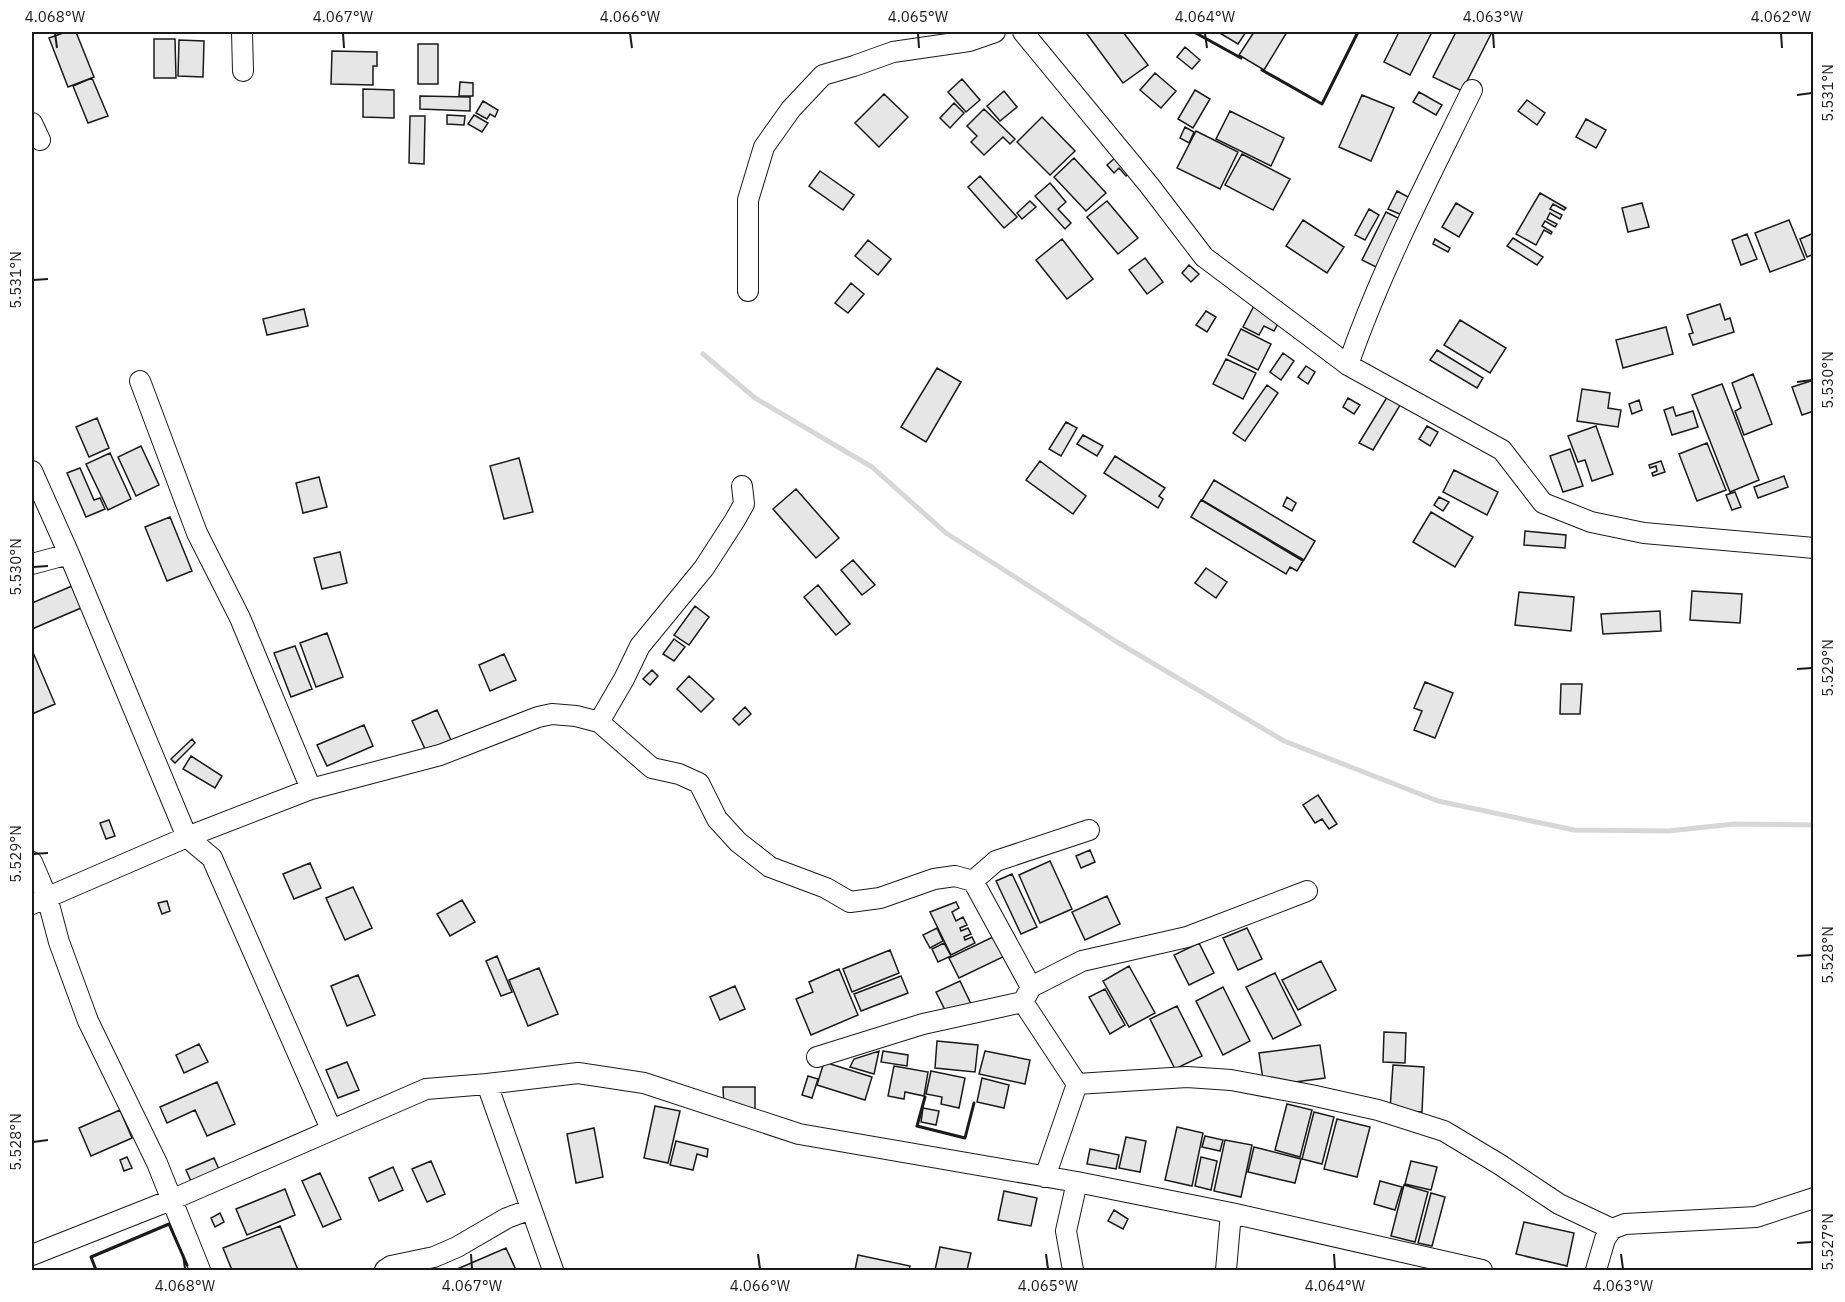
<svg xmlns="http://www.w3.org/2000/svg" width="1845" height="1302" font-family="'IBM Plex Sans',sans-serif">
<rect width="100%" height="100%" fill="#fff"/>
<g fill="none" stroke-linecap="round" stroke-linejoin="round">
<path stroke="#d7d7d7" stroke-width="5" d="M703 354 755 398 872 467 946 533 1117 642 1284 741 1438 801 1574 830 1668 831 1734 824 1814 825"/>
</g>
<path fill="#e6e6e6" stroke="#1a1a1a" stroke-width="1.5" d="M66 32H76L94 77 68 87 49 38Z
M1091 32H1123L1148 65 1123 83 1087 34Z
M1218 32H1246L1238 44Z
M1254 32H1287L1264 70 1239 55Z
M1399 32H1432L1410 75 1384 62Z
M1456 32H1492L1462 91 1433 77Z
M154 39H175L176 78H154Z
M179 40 204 41 203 77 178 76Z
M418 44H438V84H418Z
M1185 47 1200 60 1192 69 1177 57Z
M332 51 377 52V66H373V85L331 84Z
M1155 73 1176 91 1161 108 1140 90Z
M92 78 108 116 88 123 73 86Z
M962 79 980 100 966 112 948 92Z
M460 82 473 83V96H459Z
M363 89 394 90V118L363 117Z
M1195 90 1210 99 1193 128 1178 119Z
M1004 91 1017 107 1000 121 987 106Z
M1419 92 1442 105 1436 115 1413 102Z
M884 94 908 117 879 147 855 123Z
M1362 95 1394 108 1371 161 1339 147Z
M420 96 470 97V111L420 109Z
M1527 100 1545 113 1537 125 1518 111Z
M483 101 498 110 495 117 490 114 487 119 476 113Z
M954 103 964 113 950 128 940 118Z
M984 109 1015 139 1010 144 1003 137 984 155 971 142 977 136 967 126Z
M1230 111 1284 138 1271 166 1216 139Z
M447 115 465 116 464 125 447 124Z
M474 115 488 123 482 132 468 124Z
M410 116H425L424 164 409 163Z
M1042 117 1075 151 1050 175 1017 142Z
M1586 119 1606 130 1596 148 1576 137Z
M1185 127 1194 132 1189 143 1180 138Z
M1196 131 1238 152 1220 189 1177 168Z
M1242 154 1290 179 1273 210 1225 185Z
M1074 158 1106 193 1086 211 1054 177Z
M1115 158 1133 170 1126 176 1119 168 1114 173 1107 165Z
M820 171 854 195 843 210 809 186Z
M980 176 1017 217 1004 228 968 187Z
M1050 183 1066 202 1058 209 1071 223 1065 229 1035 196Z
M1397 191 1410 198 1402 215 1388 209Z
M1540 193 1566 208 1564 210 1553 204 1550 209 1562 215 1560 219 1550 213 1547 219 1557 224 1555 227 1545 221 1542 226 1552 232 1551 234 1544 230 1536 245 1516 234Z
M1030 201 1036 207 1022 219 1017 213Z
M1107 201 1138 238 1118 254 1087 217Z
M1456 203 1473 213 1459 237 1442 227Z
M1642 203 1649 227 1628 232 1622 208Z
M1369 209 1379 215 1365 240 1355 235Z
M1386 212 1400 219 1376 267 1362 260Z
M1303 220 1344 247 1327 273 1286 246Z
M1789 220 1805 259 1770 272 1755 233Z
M1814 233V254L1807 257 1800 239Z
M1747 234 1757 259 1741 265 1732 240Z
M1513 238 1543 257 1537 265 1507 246Z
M1062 239 1093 279 1067 299 1036 260Z
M1435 239 1450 248 1448 252 1433 244Z
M868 240 891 259 878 275 855 256Z
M1145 258 1163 282 1147 294 1129 270Z
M1189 265 1199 274 1191 282 1182 273Z
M851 283 864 294 848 313 835 303Z
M1255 304 1281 318 1274 331 1264 326 1259 335 1243 327Z
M1720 304 1725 320 1730 318 1734 332 1693 345 1689 334 1693 333 1687 315Z
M304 309 308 326 267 335 263 319Z
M1206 311 1216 317 1207 332 1196 325Z
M1460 320 1506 348 1490 373 1444 345Z
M1666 327 1673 354 1623 368 1616 340Z
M1241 329 1271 344 1258 370 1228 355Z
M1437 350 1483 378 1477 388 1430 360Z
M1283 353 1294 361 1281 380 1270 372Z
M1226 359 1256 373 1243 399 1213 384Z
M1306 366 1315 372 1308 384 1298 377Z
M937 368 961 382 926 442 901 427Z
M1753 374 1772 424 1744 435 1735 411 1741 408 1732 383Z
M1814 380V411L1802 415 1792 387Z
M1722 384 1759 480 1730 492 1692 395Z
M1267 385 1278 393 1245 441 1233 433Z
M1582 389 1610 393 1608 408 1621 410 1618 427 1577 421Z
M1389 394 1402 402 1373 450 1359 443Z
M1348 398 1360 405 1354 414 1343 407Z
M1639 400 1642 410 1632 414 1629 404Z
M1673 407 1676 416 1693 411 1698 427 1672 435 1664 410Z
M97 418 109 448 89 457 76 427Z
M1066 422 1077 428 1061 456 1049 449Z
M1427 426 1438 432 1430 446 1419 439Z
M1596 426 1613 474 1592 481 1585 460 1578 462 1568 436Z
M1083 435 1103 446 1097 456 1077 444Z
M1707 443 1726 490 1697 501 1679 454Z
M141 446 159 485 136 496 118 457Z
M1570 449 1583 486 1563 492 1550 456Z
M110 453 131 499 108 510 86 464Z
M1115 456 1165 488 1159 496 1163 499 1158 508 1104 473Z
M519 458 533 512 504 519 490 466Z
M1040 461 1086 496 1073 514 1026 480Z
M1661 461 1665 472 1653 476 1652 473 1657 471 1656 466 1650 468 1649 465Z
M80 468 94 500 100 498 105 509 86 517 67 473Z
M1454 470 1498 492 1487 515 1443 492Z
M1784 476 1788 487 1758 498 1754 487Z
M319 477 327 507 303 513 296 483Z
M1214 480 1315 541 1304 560 1202 500Z
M796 489 839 538 816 558 773 509Z
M1735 492 1741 507 1732 510 1726 495Z
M1287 497 1296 503 1292 511 1283 506Z
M1439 497 1449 502 1443 511 1434 505Z
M1201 500 1303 561 1297 571 1290 567 1286 574 1191 517Z
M1431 512 1473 537 1455 567 1413 542Z
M170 517 192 571 167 581 145 527Z
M1525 531 1566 535 1565 548 1524 545Z
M340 552 347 583 322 589 314 558Z
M853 560 875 585 862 595 841 570Z
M1206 568 1227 582 1216 598 1195 583Z
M79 583 88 605 32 629V603Z
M818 585 850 624 836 635 804 597Z
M1692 591 1742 594 1740 623 1690 620Z
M1519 592 1574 597 1571 631 1515 625Z
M695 606 709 617 689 645 674 635Z
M1660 611 1661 631 1603 634 1601 614Z
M327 633 343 677 316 687 300 643Z
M674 639 685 647 674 661 663 654Z
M295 646 312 689 291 697 274 653Z
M32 650 55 704 32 714Z
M504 654 516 680 490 691 479 665Z
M652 670 658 676 650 685 643 679Z
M689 676 714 699 701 712 677 689Z
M1425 682 1453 693 1435 738 1414 730 1422 711 1414 708Z
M1561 684H1582L1580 714H1560Z
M745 707 751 714 739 725 733 719Z
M437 710 451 740 426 751 412 721Z
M364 725 373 746 327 766 317 745Z
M192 739 195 743 175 763 171 759Z
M191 756 222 776 215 788 183 769Z
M1318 795 1337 824 1329 829 1322 819 1315 823 1303 805Z
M109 820 115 836 106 839 100 823Z
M1090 850 1095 862 1081 868 1076 856Z
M1050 861 1072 909 1040 923 1019 875Z
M310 863 321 888 294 899 283 874Z
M1012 874 1037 927 1021 934 996 881Z
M353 887 372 928 345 940 326 898Z
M1107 896 1120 924 1085 940 1072 912Z
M462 900 475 922 450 936 437 914Z
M167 901 170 911 162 914 158 903Z
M956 902 959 908 952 912 956 921 963 917 967 925 960 928 961 931 968 928 971 934 964 937 965 940 972 937 975 943 951 955 930 912Z
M937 928 943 941 930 948 923 935Z
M1247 928 1262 959 1238 970 1223 938Z
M997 935 1007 955 959 978 949 958Z
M944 943 951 956 938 962 932 949Z
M1199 943 1214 973 1189 985 1174 955Z
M890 950 899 973 852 992 843 969Z
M497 956 512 992 501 996 486 961Z
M1321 961 1336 990 1298 1010 1282 980Z
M1129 966 1155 1013 1129 1027 1103 981Z
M539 968 558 1014 528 1026 509 980Z
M839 969 858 1015 811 1035 796 999 813 992 809 982Z
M1275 973 1301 1025 1273 1039 1246 987Z
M358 975 375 1015 347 1026 331 986Z
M901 976 908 993 861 1011 854 994Z
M960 981 971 1004 948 1016 936 992Z
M735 986 745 1009 720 1020 710 997Z
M1223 987 1250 1041 1223 1055 1196 1001Z
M1105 989 1125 1025 1110 1034 1089 997Z
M1177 1006 1202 1056 1175 1069 1150 1019Z
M1384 1032 1406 1033 1405 1063 1383 1062Z
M937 1041 978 1045 975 1072 935 1068Z
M199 1044 208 1062 184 1073 176 1055Z
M1320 1045 1325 1078 1264 1086 1259 1053Z
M879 1051 874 1074 850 1067 854 1059Z
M883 1051 908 1055 907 1066 881 1062Z
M985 1051 1030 1060 1025 1084 979 1074Z
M347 1062 359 1090 338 1098 326 1070Z
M824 1062 872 1077 865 1100 817 1085Z
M1393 1065 1424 1067 1422 1112 1390 1110Z
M894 1066 928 1072 924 1096 905 1092 904 1099 888 1096Z
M931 1071 965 1078 959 1108 941 1104 942 1097 926 1094Z
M808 1076 818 1079 812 1098 802 1095Z
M982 1078 1009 1085 1004 1108 977 1102Z
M217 1082 235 1124 207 1136 195 1110 167 1123 160 1107Z
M723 1087H755V1109H724Z
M1287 1104 1312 1110 1300 1157 1275 1150Z
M655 1106 680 1111 668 1163 644 1158Z
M923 1108 939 1111 936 1125 921 1122Z
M120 1110 132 1138 91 1156 79 1128Z
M1314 1112 1334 1117 1322 1164 1302 1159Z
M1337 1119 1370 1127 1357 1177 1324 1169Z
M1177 1127 1203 1133 1192 1186 1165 1180Z
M594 1128 603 1177 576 1183 567 1134Z
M1205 1136 1223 1140 1220 1151 1202 1147Z
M1126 1137 1146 1141 1140 1172 1119 1168Z
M1225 1140 1252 1145 1241 1197 1214 1191Z
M676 1141 708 1149 707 1157 697 1154 693 1170 670 1165Z
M1254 1147 1301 1159 1295 1183 1248 1172Z
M1090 1149 1119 1155 1116 1169 1087 1164Z
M127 1157 132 1168 124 1171 120 1160Z
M1201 1157 1217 1161 1211 1190 1195 1186Z
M214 1158 222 1176 194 1188 186 1170Z
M431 1161 445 1194 427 1202 412 1169Z
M1411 1161 1437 1167 1431 1190 1405 1184Z
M393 1167 403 1190 379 1201 369 1178Z
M320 1173 341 1219 323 1227 302 1181Z
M1380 1181 1402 1187 1395 1210 1374 1204Z
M1404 1185 1428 1192 1415 1242 1391 1236Z
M285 1189 295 1215 247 1235 236 1209Z
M1004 1191 1037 1198 1031 1226 998 1220Z
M1431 1193 1445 1197 1432 1246 1418 1243Z
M1114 1210 1128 1219 1123 1229 1108 1221Z
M220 1213 224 1222 215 1227 211 1218Z
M1524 1222 1574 1233 1567 1266 1516 1254Z
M280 1226 298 1270H232L223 1248Z
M940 1247 971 1253 967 1270H935Z
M506 1248 516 1270H455Z
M858 1255 910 1266 909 1270H855Z"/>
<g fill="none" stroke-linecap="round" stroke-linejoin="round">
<defs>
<path id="minor" d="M242 32 243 71
M1023 32 1149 185 1204 257 1348 365 1502 450 1543 503 1591 522 1644 533 1814 548
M32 123 40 140
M748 291V200L764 147 791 109 823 75 854 66 893 52 969 41 995 32
M1348 365C1381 270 1428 180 1472 90
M140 381 197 533 240 618 311 789
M32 471 69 554
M32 564 69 554 187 837 212 858 331 1129
M599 722 624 679 640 646 704 568 735 520 744 504 742 486
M32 862 47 897 59 942 88 1021 157 1163 200 1270
M973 881 996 861 1089 830
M32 904 187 837 311 789 440 755 538 717 552 714 576 716 599 722 652 768 679 774 699 783 717 819 738 842 770 867 826 888 850 902 880 898 934 879 955 876 973 881 1031 987
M1023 1002 1031 987 1082 961 1187 937 1307 891
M1023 1002 1077 1084
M817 1057 923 1024 1023 1002
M487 1084 553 1270
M1045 1177 1077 1084 1187 1077 1231 1080 1311 1095 1378 1110 1444 1131 1499 1164 1559 1204 1612 1229
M32 1255 171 1200 426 1089 487 1084 578 1073 644 1083 799 1134 1077 1182 1231 1213 1482 1270
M385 1270 391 1266 434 1257 457 1247 507 1218 531 1209
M1073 1270 1066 1231 1077 1182
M1226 1270 1231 1213
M1596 1270 1605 1239 1612 1229 1625 1224 1756 1217 1814 1198"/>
</defs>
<use href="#minor" stroke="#1a1a1a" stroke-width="22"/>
<use href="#minor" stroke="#fff" stroke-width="20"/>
<path stroke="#1a1a1a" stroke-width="3" d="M1194 32 1241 58
M1262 70 1322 104 1358 32
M925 1097 917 1126 965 1138 974 1103
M96 1270 91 1257 169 1224 187 1265"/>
</g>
<path fill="none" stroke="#1a1a1a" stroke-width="2" d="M55 33 57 48M343 33 344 48M630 33 632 48M918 33 919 48M1205 33 1207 48M1493 33 1494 48M1781 33 1782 48M1797 95 1812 93M33 280 48 279M1797 382 1812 380M33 567 48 566M1797 669 1812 668M33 854 48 853M1797 956 1812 955M33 1142 48 1140M1797 1243 1812 1242M183 1254 185 1269M471 1254 472 1269M758 1254 760 1269M1046 1254 1048 1269M1334 1254 1335 1269M1621 1254 1623 1269"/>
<rect width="1845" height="1302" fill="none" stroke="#ffffff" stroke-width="66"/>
<rect x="33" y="33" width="1779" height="1236" fill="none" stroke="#1a1a1a" stroke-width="2"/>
<g font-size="15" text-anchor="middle" fill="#1a1a1a">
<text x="55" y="22">4.068°W</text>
<text x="343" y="22">4.067°W</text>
<text x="630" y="22">4.066°W</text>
<text x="918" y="22">4.065°W</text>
<text x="1205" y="22">4.064°W</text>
<text x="1493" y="22">4.063°W</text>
<text x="1781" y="22">4.062°W</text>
<text transform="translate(1828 93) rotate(-90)" y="5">5.531°N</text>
<text transform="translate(16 280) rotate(-90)" y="5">5.531°N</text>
<text transform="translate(1828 380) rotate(-90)" y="5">5.530°N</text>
<text transform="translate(16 567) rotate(-90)" y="5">5.530°N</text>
<text transform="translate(1828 668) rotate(-90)" y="5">5.529°N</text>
<text transform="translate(16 854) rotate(-90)" y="5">5.529°N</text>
<text transform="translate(1828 955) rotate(-90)" y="5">5.528°N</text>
<text transform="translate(16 1142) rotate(-90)" y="5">5.528°N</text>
<text transform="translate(1828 1242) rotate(-90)" y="5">5.527°N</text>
<text x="185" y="1291">4.068°W</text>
<text x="472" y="1291">4.067°W</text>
<text x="760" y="1291">4.066°W</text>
<text x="1048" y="1291">4.065°W</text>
<text x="1335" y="1291">4.064°W</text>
<text x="1623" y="1291">4.063°W</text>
</g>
</svg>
